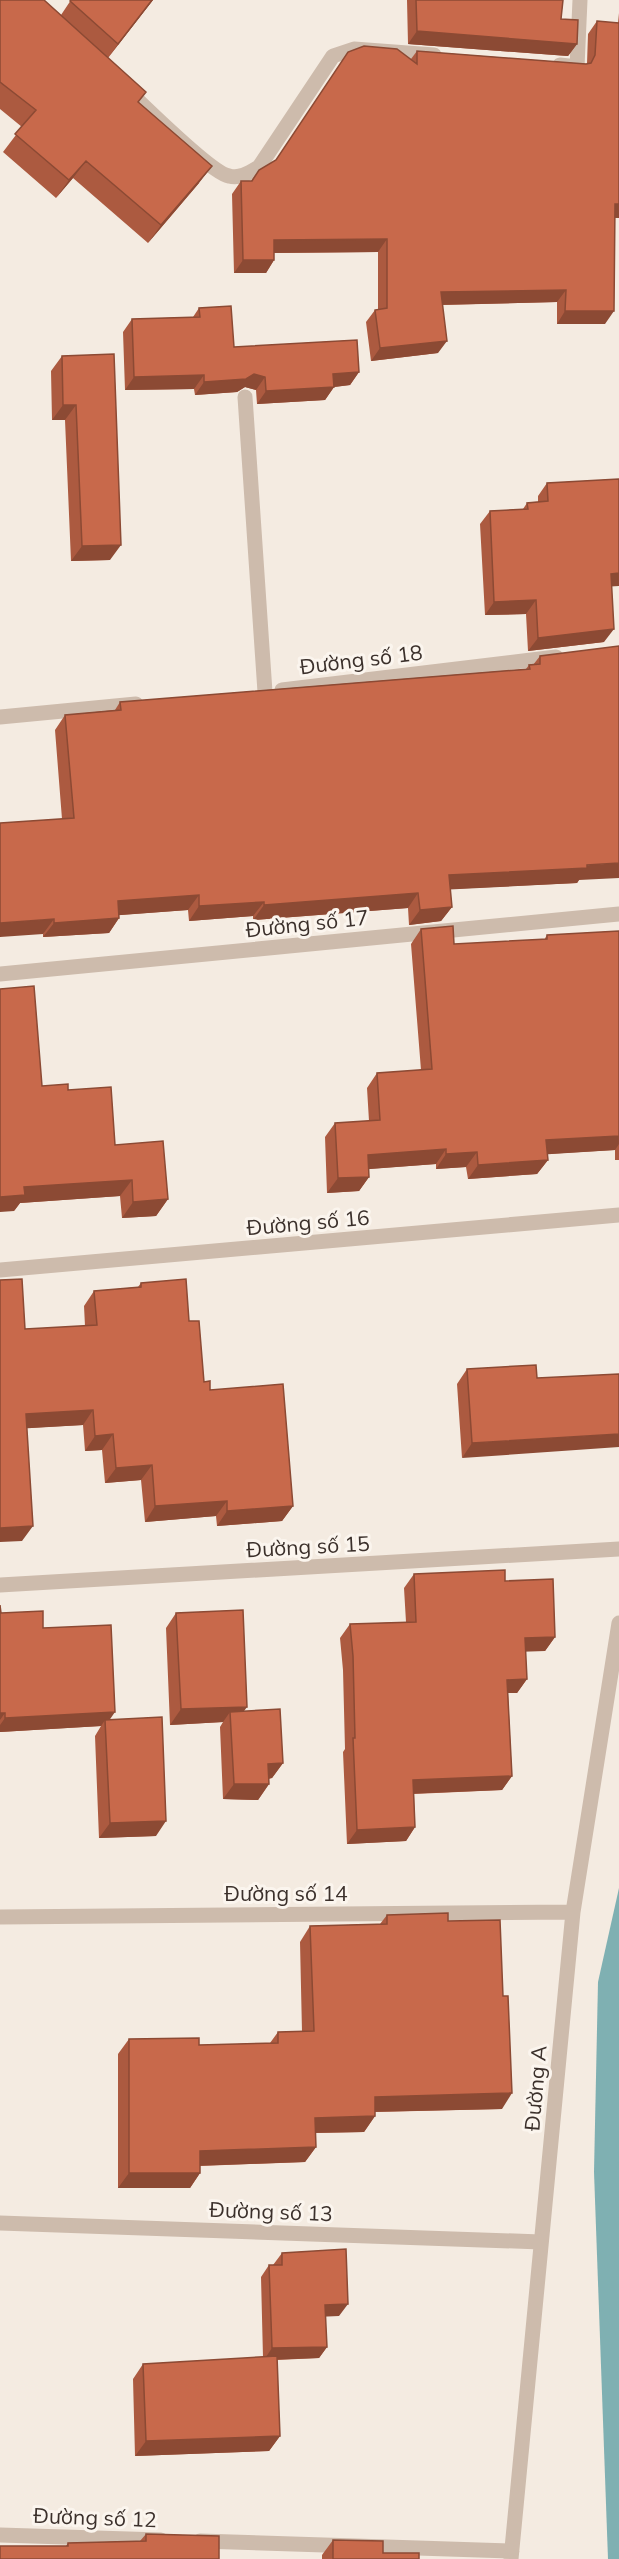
<svg xmlns="http://www.w3.org/2000/svg" width="619" height="2559" font-family="Mulish,sans-serif">
<rect width="100%" height="100%" fill="#f4ebe1"/>
<path fill="#7fb0b2" d="M619 1888V2559H608L594 2172 598 1982Z"/>
<g fill="none" stroke-linecap="round" stroke-linejoin="round">
<path stroke="#cdbbac" stroke-width="15" d="M560 65 577 67 580 0
M126 89C143 105 211 173 229 176 240 179 249 173 259 167L333 56 354 49 434 55"/>
<path stroke="#cdbbac" stroke-width="15" d="M245 397 265 692
M282 690 556 657
M0 717 136 704
M0 974 619 914
M0 1270 619 1215
M0 1585 619 1549
M0 1917 573 1912
M0 2223 541 2242
M0 2535 161 2540
M200 2541 512 2551
M511 2559 573 1912 619 1623"/>
</g>
<path fill="#ac5a40" d="M0 0 61 15 71 0H153L108 58 139 102 199 183 148 243 73 178 56 198 3 152 22 127 0 109Z
M407 0H563L561 19 577 44 568 56 408 44Z
M619 13V218H615L605 324H557V302L443 305 438 353 371 361 366 322 375 310 378 309V252L274 253V260L266 273H234L232 194 241 181H251L259 170 275 161 411 59 417 51 587 64 588 34 597 21 618 23Z
M199 308 234 347 359 372 350 385 334 387 325 400 257 404 256 390 245 387 237 392 195 395 194 389 125 390 123 332 132 319 193 317Z
M114 354 110 560 71 561 65 420H52L51 371 62 356Z
M619 479V586H612L604 642 528 651 526 614 485 615 480 524 490 511 523 509 527 503 538 502V496L547 483Z
M540 656 579 880 577 883 450 889 452 907 441 921 409 925 408 908 253 920V916L189 921 188 910 119 915V918L109 933 43 937V934L62 819 55 730 65 715 115 710 120 702 526 669 529 665H533Z
M421 929 454 944 544 940 547 935 619 931V1160H615V1150L547 1154 548 1160 537 1174 468 1179 466 1167 436 1169V1164L368 1169 369 1177 359 1191 327 1193 325 1137 335 1123 369 1121 367 1088 377 1073 421 1070 411 944Z
M42 1086 68 1090 115 1145 168 1199 156 1216 122 1218 120 1196 20 1203 14 1211Z
M141 1283 189 1321 204 1382 293 1506 282 1521 217 1526 216 1516 145 1522 141 1480 105 1483 102 1450 85 1451 83 1425 27 1428 22 1541 25 1329 85 1326 84 1306 94 1291 138 1287Z
M467 1369 537 1378 462 1458 457 1384Z
M414 1574 505 1581 555 1637 545 1651H525L527 1679 517 1693H508L512 1776 502 1790 414 1794 415 1827 406 1841 347 1844 343 1752 345 1749 343 1670 340 1638 350 1624 406 1622 404 1588Z
M0 1605 1 1613 43 1628 109 1720 156 1836 99 1838 95 1736 101 1726 0 1732Z
M176 1613 244 1711 283 1763 272 1778 269 1779V1784L258 1800 223 1799 220 1727 223 1722 170 1725 166 1628Z
M387 1915 448 1921 502 2109 375 2112V2116L364 2132 315 2133 316 2147 305 2162 200 2166V2173L190 2188H118V2054L129 2039 199 2045 270 2043 278 2032H302L300 1942 310 1926 380 1924Z
M282 2253 339 2316H325L327 2347 319 2358 277 2360 280 2436 269 2451 135 2456 133 2379 143 2364 263 2357 261 2277 269 2265H273Z
M146 2534 219 2559 66 2546 68 2543 140 2541Z
M333 2540 383 2553 419 2559H322V2555Z"/>
<path fill="#8c4a34" d="M152 0H153L107 59 118 44Z
M417 31 577 44 568 56 408 44Z
M86 161 73 178 56 198 69 180Z
M212 166 199 183 148 243 161 225Z
M615 204H619V218L607 217Z
M387 239 378 252 265 253 274 240Z
M243 260H274L266 273H234Z
M566 290 557 302 432 305 441 292Z
M565 311H614L605 324H557Z
M447 341 438 353 371 361 380 348Z
M359 372 350 385 334 387 325 400 257 404 266 391 333 374Z
M254 374 265 377 256 390 245 387 237 392 195 395 204 382Z
M204 375 194 389 125 390 134 377Z
M63 405H76L65 420H52Z
M121 545 110 560 71 561 82 546Z
M619 573V586L602 587 611 574Z
M536 600 526 614 485 615 494 602Z
M614 629 604 642 528 651 538 638Z
M619 863V878L579 880 577 883 439 890 449 875Z
M418 893 408 908 253 920 264 905Z
M199 895 188 910 108 916 118 901Z
M264 902 253 916 189 921 199 906Z
M452 907 441 921 409 925 420 910Z
M119 918 109 933 43 937 54 923Z
M54 919 43 934 0 937V923Z
M619 1136V1144L615 1150 536 1155 546 1140Z
M446 1149 436 1164 357 1170 368 1155Z
M477 1152 466 1167 436 1169 446 1154Z
M548 1160 537 1174 468 1179 478 1165Z
M369 1177 359 1191 327 1193 338 1178Z
M132 1180 120 1196 20 1203 14 1211 0 1212V1197L24 1187Z
M168 1199 156 1216 122 1218 133 1202Z
M93 1410 83 1425 15 1429 26 1414Z
M113 1434 102 1450 85 1451 95 1436Z
M619 1434V1447L462 1458 472 1443Z
M152 1465 141 1480 105 1483 116 1468Z
M227 1501 216 1516 145 1522 155 1506Z
M293 1506 282 1521 217 1526 227 1511Z
M33 1526 22 1541 0 1542V1528Z
M555 1637 545 1651 515 1652 525 1638Z
M527 1679 517 1693H497L507 1680Z
M247 1707 236 1722 230 1712 223 1722 170 1725 181 1709Z
M115 1712 106 1725 105 1720 101 1726 0 1732V1725L5 1718Z
M0 1713H5L0 1720Z
M283 1763 272 1778 257 1779 268 1764Z
M512 1776 502 1790 403 1794 413 1780Z
M234 1784H269L258 1800 223 1799Z
M166 1821 156 1836 99 1838 110 1823Z
M415 1827 406 1841 347 1844 357 1830Z
M512 2093 502 2109 364 2112 375 2097Z
M375 2116 364 2132 304 2133 315 2118Z
M316 2147 305 2162 190 2166 200 2151Z
M129 2173H200L190 2188H118Z
M348 2304 339 2316 316 2317 325 2305Z
M327 2347 319 2358 264 2360 272 2348Z
M280 2436 269 2451 135 2456 146 2441Z"/>
<path fill="#c8694b" stroke="#8c4a34" stroke-width="1.5" d="M0 0H44L146 92 138 102 212 166 161 225 86 161 69 180 15 134 36 110 0 82Z
M71 0H152L118 44 70 1Z
M416 0H563L561 19 578 20 577 44 417 31Z
M597 21 619 23V204H615L614 311H565L566 290 441 292 447 341 380 348 375 310 387 308V239L274 240V260H243L241 181H252L259 170 276 160 348 52 364 46 397 49 417 64V51L586 64 591 63 595 55Z
M231 306 234 347 357 340 359 372 333 374 334 387 266 391 265 377 254 374 246 379 204 382V375L134 377 132 319 200 317 199 308Z
M114 354 121 545 82 546 76 405H63L62 356Z
M619 479V573L611 574 614 629 538 638 536 600 494 602 490 511 528 509 527 503 548 501 547 483Z
M619 646V863L587 865V868L449 875 452 907 420 910 418 893 264 905V902L199 906V895L118 901 119 918 54 923V919L0 923V823L74 818 65 715 121 710 120 702 530 669 529 665 540 664V656Z
M453 926 454 944 547 939V935L619 931V1136L546 1140 548 1160 478 1165 477 1152 446 1154V1149L368 1155 369 1177 338 1178 335 1123 380 1120 377 1073 432 1069 421 929Z
M34 986 42 1086 68 1084V1090L111 1087 115 1145 163 1141 168 1199 133 1202 132 1180 24 1187 25 1195 0 1197V989Z
M22 1279 25 1329 97 1325 94 1291 141 1287V1283L186 1279 189 1321H199L204 1382 210 1381V1390L283 1384 293 1506 227 1511V1501L155 1506 152 1465 116 1468 113 1434 95 1436 93 1410 26 1414 33 1526 0 1528V1280Z
M536 1365 537 1378 619 1374V1434L472 1443 467 1369Z
M505 1570V1581L553 1579 555 1637 525 1638 527 1679 507 1680 512 1776 413 1780 415 1827 357 1830 353 1738H355L353 1656 350 1624 416 1622 414 1574Z
M0 1605 1 1613 43 1611V1628L111 1625 115 1712 5 1718V1713H0Z
M243 1610 247 1707 181 1709 176 1613Z
M280 1709 283 1763 268 1764 269 1784H234L230 1712Z
M162 1717 166 1821 110 1823 105 1720Z
M448 1913V1921L500 1920 503 1996H508L512 2093 375 2097V2116L315 2118 316 2147 200 2151V2173H129V2039L199 2038V2045L278 2043V2032L314 2031 310 1926 387 1924V1915Z
M346 2249 348 2304 325 2305 327 2347 272 2348 269 2265H282V2253Z
M277 2356 280 2436 146 2441 143 2364Z
M146 2534 219 2536V2559H0V2546H68V2543L146 2541Z
M333 2540 383 2541V2553H419V2559H333Z"/>
<g text-anchor="middle" dominant-baseline="central" stroke-width="6" stroke-linejoin="round" paint-order="stroke">
<g font-size="21" fill="#3b302b" stroke="#fbf5ee">
<text transform="translate(361 659) rotate(-7)">Đường số 18</text>
<text transform="translate(307 923) rotate(-6)">Đường số 17</text>
<text transform="translate(308 1222) rotate(-5)">Đường số 16</text>
<text transform="translate(308 1546) rotate(-3)">Đường số 15</text>
<text x="286" y="1893">Đường số 14</text>
<text transform="translate(535 2088) rotate(-85)">Đường A</text>
<text transform="translate(271 2211) rotate(2)">Đường số 13</text>
<text transform="translate(95 2517) rotate(2)">Đường số 12</text>
</g>
</g>
</svg>
